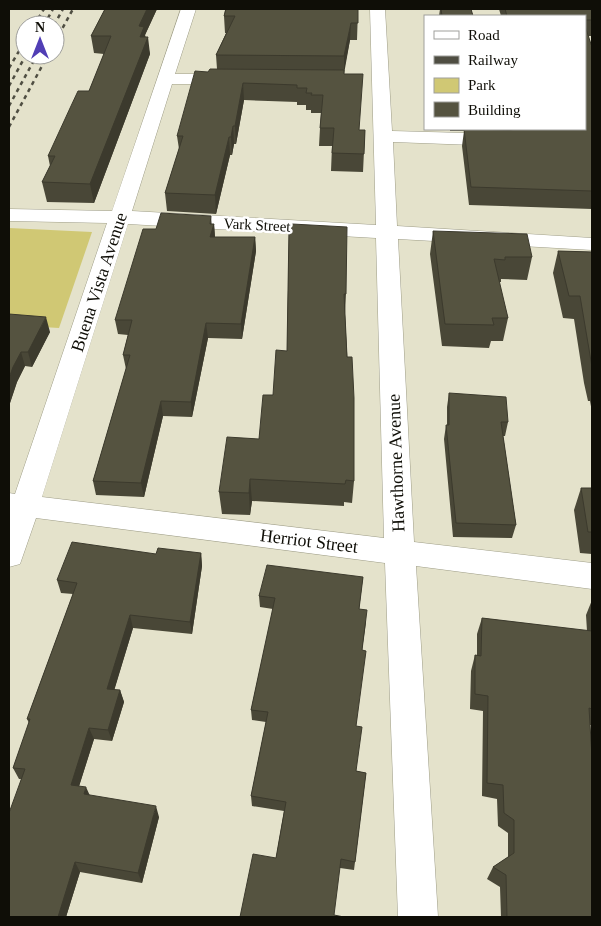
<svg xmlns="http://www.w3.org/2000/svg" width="601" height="926" font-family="Georgia,serif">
<rect width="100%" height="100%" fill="#e4e2cb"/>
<path fill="#d0c874" d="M9 228 92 232 59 328 9 325Z"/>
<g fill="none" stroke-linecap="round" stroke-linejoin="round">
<defs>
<path id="minor" d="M181 9H196L175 74H231L237 75 240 79 237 83 231 84H172L132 211 376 225 370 9H385L392 131 501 134 508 136 510 140 508 144 501 146 393 142 397 226 592 238V250L398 239 414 542 592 563V589L416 566 438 917H398L385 563 36 518 20 564 9 567V493L15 494 107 223 11 221H9V209L112 211ZM128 224 376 238 384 538 42 497Z"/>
</defs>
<use href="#minor" stroke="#9e9d87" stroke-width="1"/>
<use href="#minor" fill="#fff" fill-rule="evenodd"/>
<path stroke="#4f4e42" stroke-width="2.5" stroke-dasharray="4 4" stroke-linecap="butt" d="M34 25 44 9
M44 25 53 9
M54 25 63 9
M55 42 73 9
M9 68 25 41
M9 86 26 55
M9 106 37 55
M9 127 48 55"/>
</g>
<path fill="#494737" d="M105 9H157L145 35 150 54 94 203 47 202 42 182 50 166 48 156 89 91 104 54 94 53 91 36Z
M213 9H358L357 40H350L344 70V74L359 130H365L363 172 331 171 332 146H319L320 128 321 113H311V110H306V105H297V102L244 100 236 144H234L232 155H230L216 214 167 211 165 193 179 149 177 136 208 72 217 69 216 55 226 33H225L224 16 225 10H213Z
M440 9H471L473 16H439Z
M499 9H592V36H588L592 47V209L469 205 462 146 464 131H450V129H585V16H501Z
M212 224H214L215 237H255L256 251 242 339 208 338 192 417 163 416 144 497 96 495 93 481 126 369 123 355 128 335 118 334 115 320 156 229Z
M289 230 346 294 345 314 354 481 352 503 344 502V506L252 501 250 515 222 514 219 492 259 439 287 351Z
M433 231 532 257 527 280 501 279V282H499L508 318 503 341H491L489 348 442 346 430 254Z
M558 251 592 252V412L590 401H588L584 383 574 319 563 318 553 273Z
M9 314 50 332 32 367 25 366 17 382 9 406Z
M449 393 508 422 505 436H503L516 525 512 538 453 537 444 439 446 425H447V407Z
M581 488H592V554L580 553 574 510Z
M201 553 202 566 192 634 133 628 114 690H120L124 702 112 741 94 739 79 786 90 796 159 817 142 883 80 872 66 917H9L21 779H19L13 768 29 723 27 719 73 594 61 593 57 580 156 554Z
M363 577 359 610 366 622 362 650 356 726V771L366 773 354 870 340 868 240 917 276 858 284 811 252 806 251 796 266 722 252 720 251 710 273 609 260 607 259 596Z
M592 600V725H590L592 757V917H501L500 887 487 879 493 867 508 857V833L498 826 497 799 482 796 483 711 470 709 471 671 475 655H477V634L482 618 587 631 586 615Z"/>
<path fill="#3c3a2d" d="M147 9H157L145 35 146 41 148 37 150 54 94 203 90 184 139 26Z
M351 23 350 40 344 74V56Z
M243 83 244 100 236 144 235 126Z
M233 126 234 144 232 155 231 137Z
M229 137 230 155 216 214 215 195Z
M211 216 212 229 214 224 215 238 210 237V224Z
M255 237 256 251 242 339 241 324Z
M46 317 50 332 32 367 28 352Z
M206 323 208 338 192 417 191 402Z
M21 352 25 366 17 382 9 406V378L13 367Z
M161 401 163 416 144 497 141 483Z
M250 479 252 501 250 515 249 493Z
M201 553 202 566 192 634 190 622Z
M130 615 133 628 111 701 107 689Z
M120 690 124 702 112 741 108 730Z
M89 728 94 739 76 796 71 785Z
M86 787 91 798 84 794Z
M156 806 159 817 142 883 138 873Z
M75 862 80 872 66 917H58Z"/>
<path fill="#555340" stroke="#3c3a2d" d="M105 9H147L139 26 144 27 140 37H148L90 184 42 182 55 156H48L71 106 78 91H89L111 36H91Z
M226 9H358V23H351L344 56 216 55 235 16H224Z
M441 9H471L473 16H442Z
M505 9H592V20H585V16H507Z
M585 26 592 47V191L471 187 464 129 510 130 516 129H585Z
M210 69 344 70V74H363L359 130H365L364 154 332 153 334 128H320L323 95H311L312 93H306L307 88H297V85L243 83 235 126H233L231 137H229L215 195 165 193 183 136H177L195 71 208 72Z
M161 213 211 216 210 224H214L210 237H255L241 324 206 323 191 402 161 401 141 483 93 481 130 355H123L132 320H115L143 229H156Z
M292 224 347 227 346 294H344L347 357H352L354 398V481L346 480 345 484 250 479 249 493 219 492 227 437 259 439 263 395H273L276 350 287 351 289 230H291Z
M433 231 527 234 532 257H505V260L494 259 508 318H492L494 325 445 324Z
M558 251 592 252V367L580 296H569Z
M9 314 46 317 28 352H21L13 367 9 378Z
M449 393 506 397 508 422H501L516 525 456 523 446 425H449Z
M581 488H592V532H588Z
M72 542 156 554 158 548 201 553 190 622 130 615 107 689 120 690 108 730 89 728 71 785 86 787 84 794 156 806 138 873 75 862 58 917H9V813L25 769 13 768 30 719H27L77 583 57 580Z
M267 565 363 577 359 609 367 610 362 650 366 651 356 726 362 727 356 771 366 773 355 862 341 859 334 915 344 917H240L253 854 276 858 286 802 251 796 268 712 251 710 275 598 259 596Z
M482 618 592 631V709L589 708 592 757V917H507L506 875 493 867 514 853V820L504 813 503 785 487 783 488 696 475 694V655L481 656Z"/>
<g text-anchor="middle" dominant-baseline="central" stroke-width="5" stroke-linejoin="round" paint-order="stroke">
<g font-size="15" fill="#0f0e07" stroke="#fff">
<text transform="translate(257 225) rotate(3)">Vark Street</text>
</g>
<g font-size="18" fill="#0f0e07" stroke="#fff">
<text transform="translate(99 282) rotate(-72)">Buena Vista Avenue</text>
<text transform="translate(396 463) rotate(-92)">Hawthorne Avenue</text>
<text transform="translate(309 541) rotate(7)">Herriot Street</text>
</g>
</g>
<rect width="601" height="926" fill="none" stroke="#0f0e07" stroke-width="20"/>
<rect x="424" y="15" width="162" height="115" fill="#ffffff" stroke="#9f9f9c"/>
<rect x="434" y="31" width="25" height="8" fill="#ffffff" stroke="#9f9f9c"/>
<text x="468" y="40" font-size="15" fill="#0f0e07">Road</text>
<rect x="434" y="56" width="25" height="8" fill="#4f4e42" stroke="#9f9f9c"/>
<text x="468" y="65" font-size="15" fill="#0f0e07">Railway</text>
<rect x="434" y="78" width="25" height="15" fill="#d0c874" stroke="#9f9f9c"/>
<text x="468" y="90" font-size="15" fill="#0f0e07">Park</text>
<rect x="434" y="102" width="25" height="15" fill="#555340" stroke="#9f9f9c"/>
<text x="468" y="115" font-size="15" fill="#0f0e07">Building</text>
<g transform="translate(40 40)"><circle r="24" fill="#ffffff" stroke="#9f9f9c"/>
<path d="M0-4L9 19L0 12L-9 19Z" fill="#513eb5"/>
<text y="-8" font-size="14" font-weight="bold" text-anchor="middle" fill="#0f0e07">N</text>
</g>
</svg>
